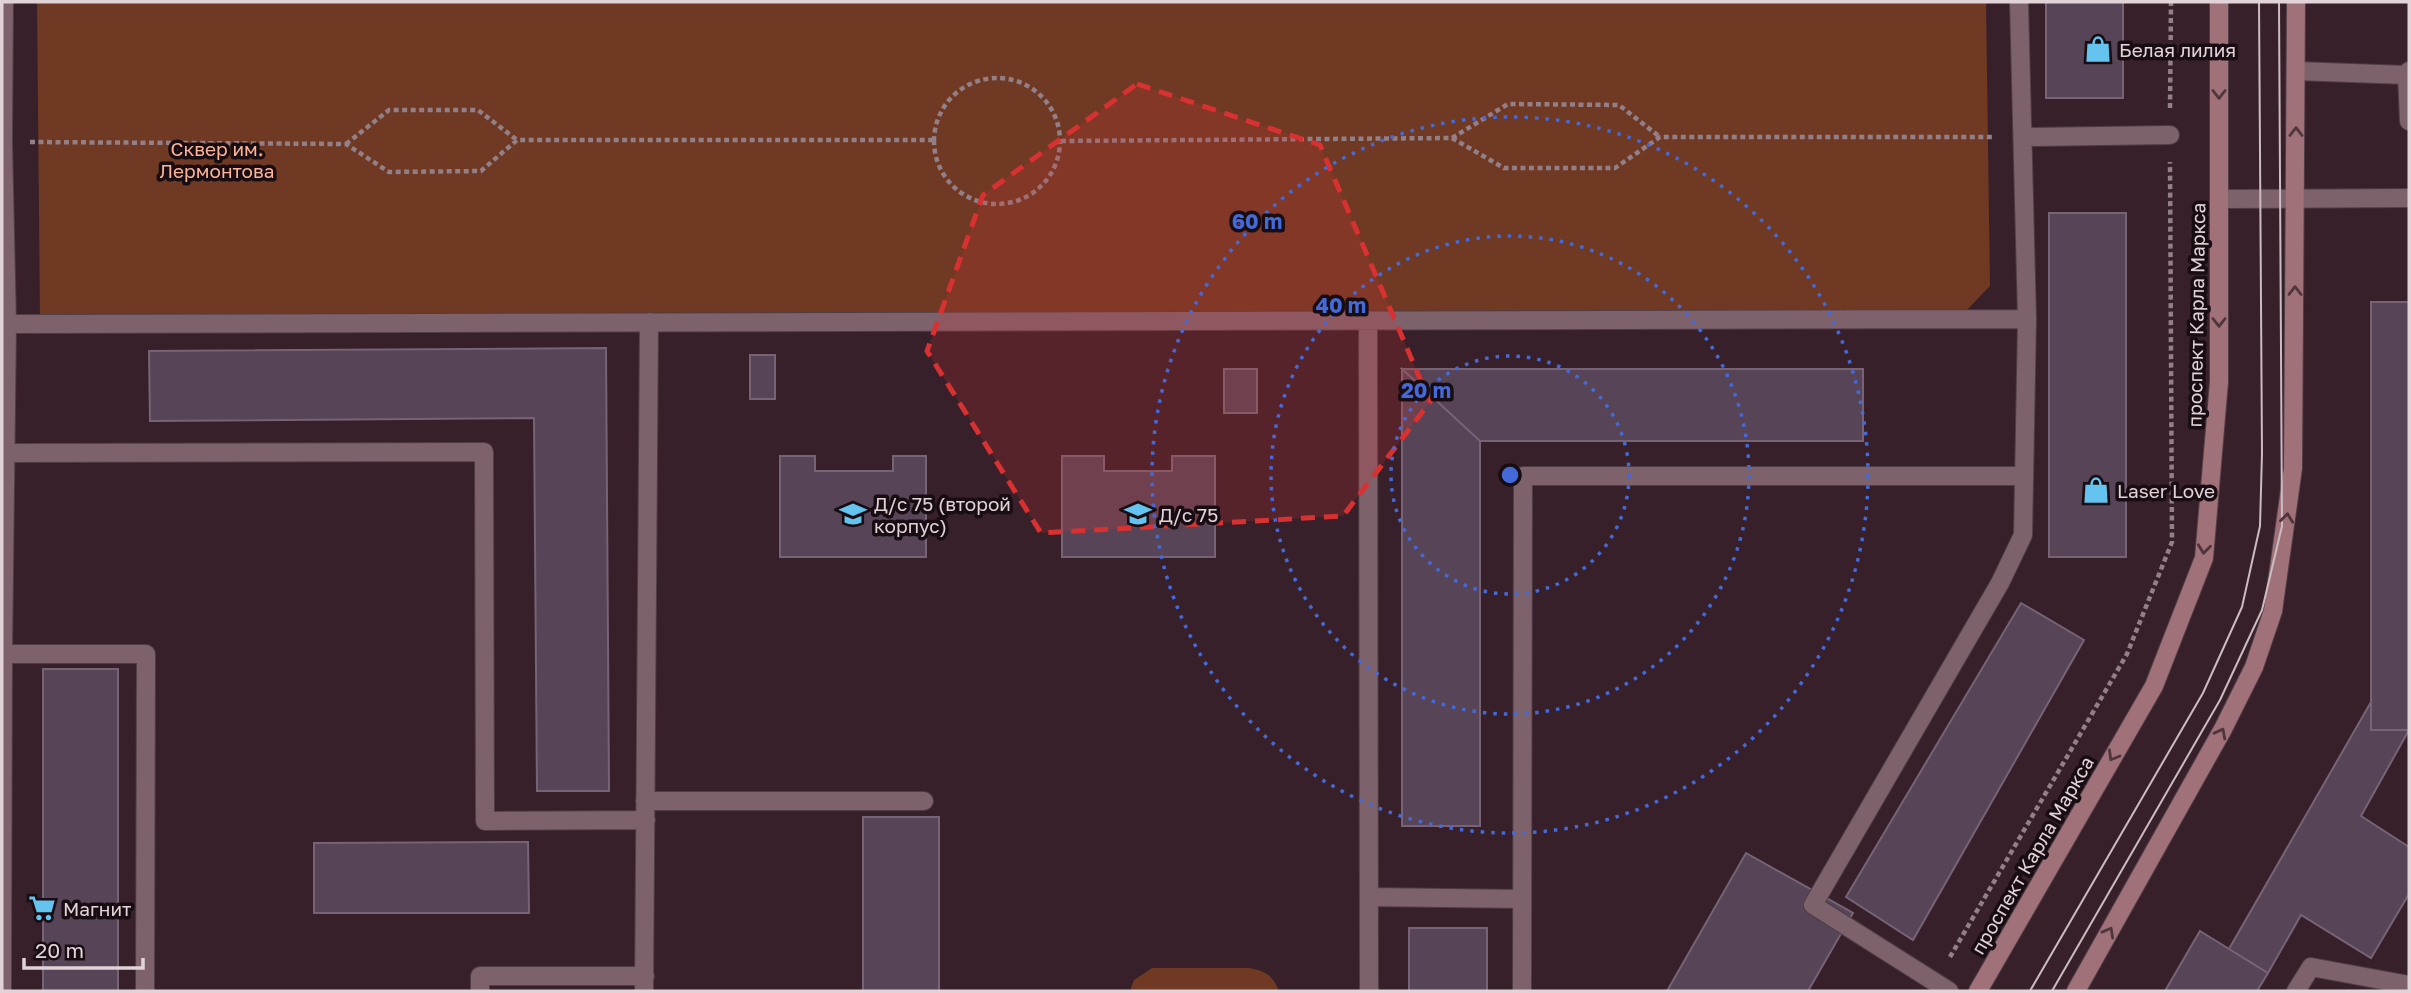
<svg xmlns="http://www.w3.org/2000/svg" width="2411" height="993" font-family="'Golos Text',sans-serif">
<rect width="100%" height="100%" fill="#37202a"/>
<path fill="#6f3923" d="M37 2H1986L1990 286 1963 314H594L40 318Z
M1152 968H1249C1265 971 1273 975 1279 991H1130L1134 980Z"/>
<path fill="#574456" stroke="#776376" stroke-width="2" d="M2046 2H2123V98H2046Z
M2049 213H2126V557H2049Z
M2371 302H2409V730H2371Z
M606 348 609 791H537L534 418 150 421 149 351Z
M750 355H775V399H750Z
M1224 369H1257V413H1224Z
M1402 369H1863V441H1480Z
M1402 369 1480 441V826H1402Z
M780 456H815V471H893V456H926V557H780Z
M1062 456H1104V471H1172V456H1215V557H1062Z
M2021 603 2084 640 1913 940 1846 897Z
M43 669H118V991H43Z
M2371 702V730H2409L2361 816 2409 847V894L2371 958 2301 915 2268 973 2229 949Z
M863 817H939V991H863Z
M528 842 529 913H314V843Z
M1746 853 1853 913 1808 991H1667Z
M1409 928H1487V991H1409Z
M2200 931 2268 973 2257 991H2165Z"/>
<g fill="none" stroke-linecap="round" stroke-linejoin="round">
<defs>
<path id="service" d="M2296 71 2407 75
M2409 71 2407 75 2409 121
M2023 137 2170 135
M2219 199 2409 198
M1368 320 1369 991
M7 324 2027 319
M5 453 484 452 485 821 646 820
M3 654H146L145 991
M645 801H924
M1369 897 1522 899
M2 991 3 654 7 324 3 142 4 2
M480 991V976H645
M644 991 649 322
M1522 991 1523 476H2023
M1949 991 1813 905 2000 583 2023 535 2027 319 2019 2
M2296 991 2311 967 2409 985"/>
<path id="secondary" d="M1978 991 2154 686 2204 558 2219 382V2
M2076 991 2223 729 2254 667 2273 611 2293 468 2296 2"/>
</defs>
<use href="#service" stroke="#503e46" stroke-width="20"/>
<use href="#secondary" stroke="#503e46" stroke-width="20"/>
<path stroke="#927f87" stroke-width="4.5" stroke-dasharray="5 3.5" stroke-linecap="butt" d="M934 141a63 63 0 1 1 126 0a63 63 0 1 1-126 0Z
M2170 108 2171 2
M1452 138 1508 104 1619 105 1660 137
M1061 141 1452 138 1504 168H1615L1660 137H1994
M30 142 346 144 389 172 481 171 517 140H933
M346 144 389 110H478L517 140
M1950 957 2127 654 2172 542 2170 162"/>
<use href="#service" stroke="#7d626c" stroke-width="18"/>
<use href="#secondary" stroke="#a1717a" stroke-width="18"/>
<path stroke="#cbbbc2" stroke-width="2" d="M2030 991 2203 693 2242 607 2260 526 2262 453 2259 2
M2052 991 2220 700 2262 610 2282 526 2279 2"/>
</g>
<defs><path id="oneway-chevron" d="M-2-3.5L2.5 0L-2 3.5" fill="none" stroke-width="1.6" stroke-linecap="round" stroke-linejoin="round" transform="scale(1.75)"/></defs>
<g stroke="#4f353c">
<use href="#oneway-chevron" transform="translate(2219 94) rotate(90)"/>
<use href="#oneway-chevron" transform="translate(2296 132) rotate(-90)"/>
<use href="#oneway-chevron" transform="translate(2295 291) rotate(-90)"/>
<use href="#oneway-chevron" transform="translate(2219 322) rotate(90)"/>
<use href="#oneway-chevron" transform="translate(2287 518) rotate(-83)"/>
<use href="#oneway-chevron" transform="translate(2204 549) rotate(97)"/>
<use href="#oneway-chevron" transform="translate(2221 733) rotate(-62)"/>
<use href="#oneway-chevron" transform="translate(2113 756) rotate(120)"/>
<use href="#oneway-chevron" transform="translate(2109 932) rotate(-61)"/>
</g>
<path fill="#d73131" fill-opacity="0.2" stroke="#d73131" stroke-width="5" stroke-dasharray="14 9" stroke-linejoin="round" d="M1137 84 1320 145 1430 402 1343 516 1041 533 927 351 983 195Z"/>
<g fill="none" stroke="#4469d8" stroke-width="3.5" stroke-dasharray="3.5 7">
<circle cx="1510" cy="475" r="119"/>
<circle cx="1510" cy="475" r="239"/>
<circle cx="1510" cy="475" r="358"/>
</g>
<defs>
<symbol id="shop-bare" viewBox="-9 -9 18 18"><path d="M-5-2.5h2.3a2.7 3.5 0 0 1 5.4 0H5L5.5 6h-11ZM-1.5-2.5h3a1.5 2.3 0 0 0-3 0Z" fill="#65c4ef" stroke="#180d12" stroke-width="2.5" paint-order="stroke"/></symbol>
<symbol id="school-bare" viewBox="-9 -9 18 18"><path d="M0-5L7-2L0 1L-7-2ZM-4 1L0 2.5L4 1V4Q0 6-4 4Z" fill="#65c4ef" stroke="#180d12" stroke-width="2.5" paint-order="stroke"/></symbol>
<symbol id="supermarket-bare" viewBox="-9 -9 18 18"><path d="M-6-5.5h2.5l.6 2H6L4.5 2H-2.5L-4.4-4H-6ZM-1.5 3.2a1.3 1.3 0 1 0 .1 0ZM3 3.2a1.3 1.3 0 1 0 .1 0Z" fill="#65c4ef" stroke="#180d12" stroke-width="2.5" paint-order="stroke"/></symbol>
</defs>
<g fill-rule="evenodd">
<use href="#shop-bare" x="2079" y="30" width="38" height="38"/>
<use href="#shop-bare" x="2077" y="471" width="38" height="38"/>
<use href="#school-bare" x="834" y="495" width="38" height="38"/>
<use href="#school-bare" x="1119" y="495" width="38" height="38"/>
<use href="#supermarket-bare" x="23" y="889" width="38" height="38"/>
</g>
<g text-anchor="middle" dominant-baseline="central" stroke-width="7" stroke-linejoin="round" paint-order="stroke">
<g font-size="19" fill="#e2d3d9" stroke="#180d12" text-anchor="start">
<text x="2119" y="49">Белая лилия</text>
<text x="2117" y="490">Laser Love</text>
<text x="874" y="503">Д/с 75 (второй<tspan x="874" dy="22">корпус)</tspan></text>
<text x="1159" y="514">Д/с 75</text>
<text x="63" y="908">Магнит</text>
</g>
<g font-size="19" fill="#fdb498" stroke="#180d12">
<text x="217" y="148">Сквер им.<tspan x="217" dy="22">Лермонтова</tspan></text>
</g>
<g font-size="19" fill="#e2d3d9" stroke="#180d12">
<text transform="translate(2196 315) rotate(-89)">проспект Карла Маркса</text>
<text transform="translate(2032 855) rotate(-60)">проспект Карла Маркса</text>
</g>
</g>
<circle cx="1510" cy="475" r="10" fill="#4469d8" stroke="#180d12" stroke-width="3.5"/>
<g font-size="21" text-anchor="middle" font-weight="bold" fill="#4469d8" stroke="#180d12" stroke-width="7" stroke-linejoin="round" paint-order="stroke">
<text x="1257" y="229">60 m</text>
<text x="1341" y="313">40 m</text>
<text x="1426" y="398">20 m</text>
</g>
<rect width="2411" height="993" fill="none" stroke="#e2d3d9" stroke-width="7"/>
<path d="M24 958v10h119v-10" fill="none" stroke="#e2d3d9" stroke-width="3.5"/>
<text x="35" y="958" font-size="21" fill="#e2d3d9" stroke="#180d12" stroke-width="5" paint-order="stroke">20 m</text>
</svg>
